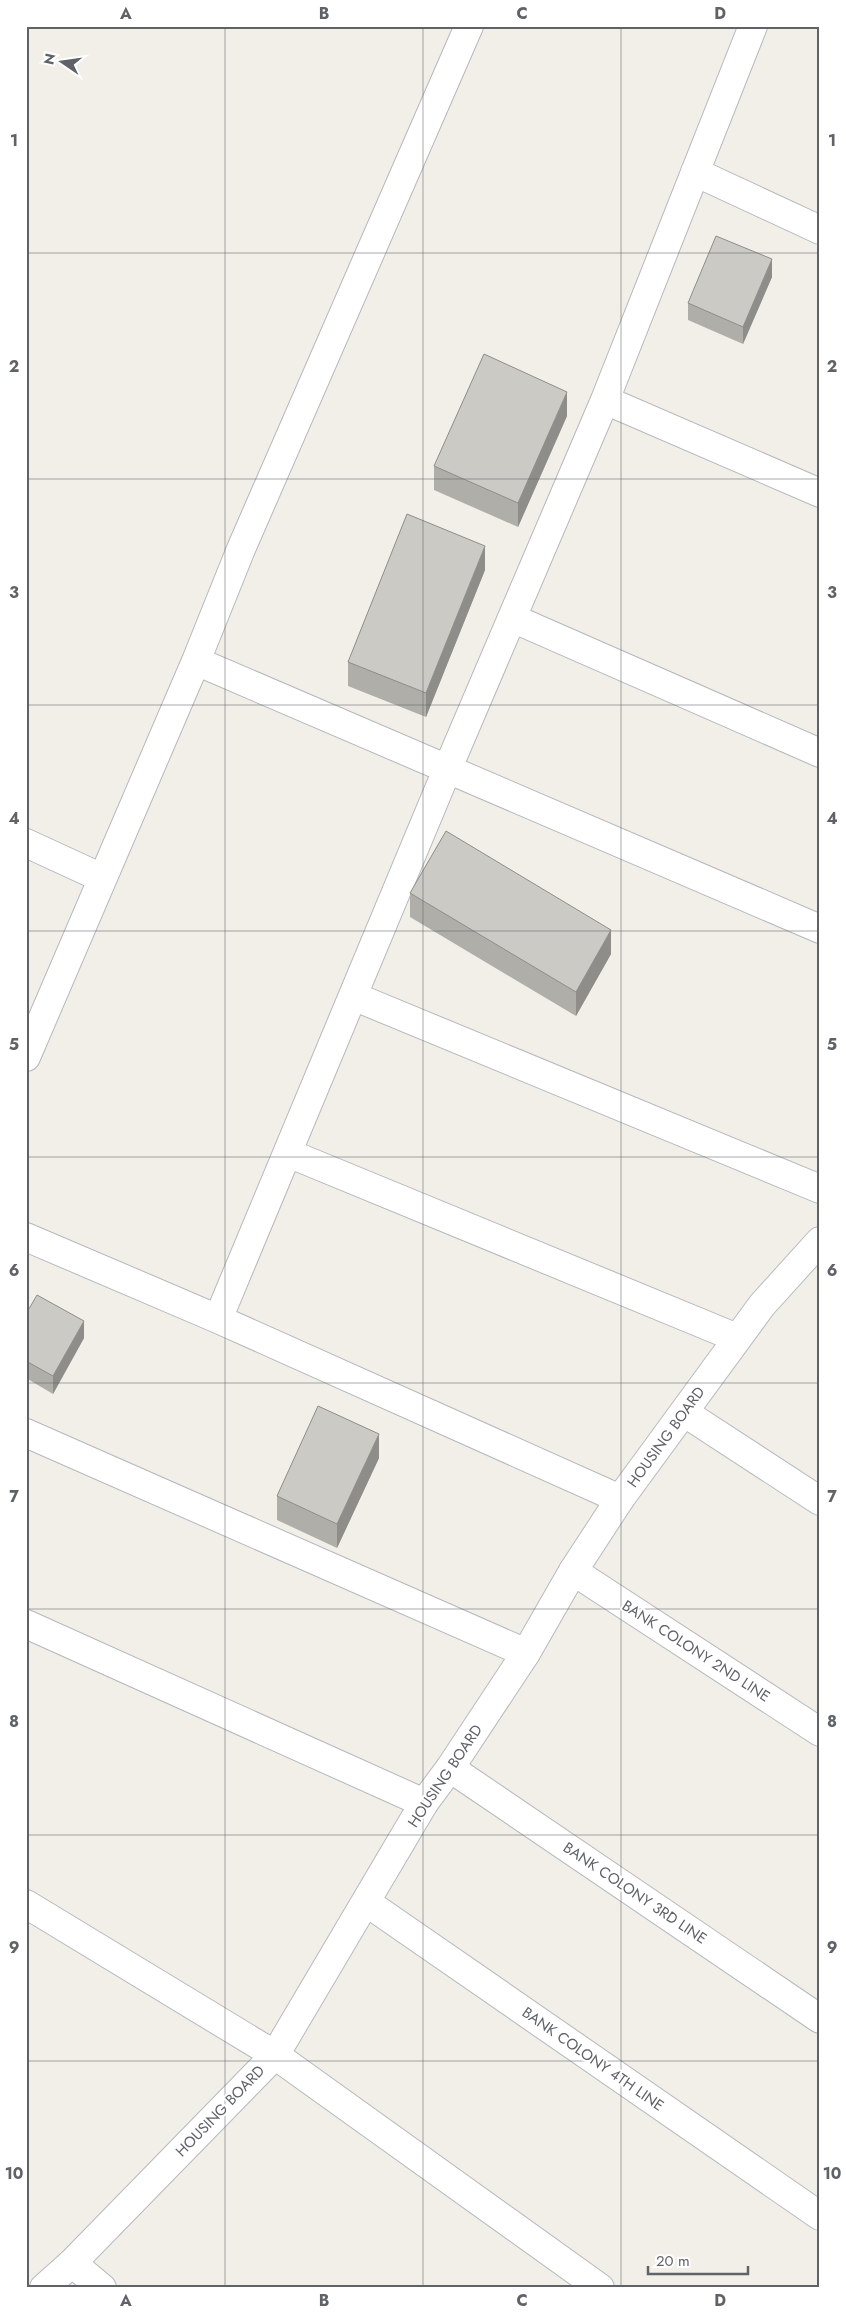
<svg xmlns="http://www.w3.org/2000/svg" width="846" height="2314" font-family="Jost,sans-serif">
<rect width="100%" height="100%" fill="#f1efe8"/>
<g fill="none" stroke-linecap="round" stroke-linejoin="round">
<defs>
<path id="street" d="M695 172 820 230
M605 400 820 493
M512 618 820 753
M196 661 820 929
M26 843 102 878
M353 996 820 1189
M26 1057 196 661 241 549 469 26
M288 1153 737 1338
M26 1237 218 1319 620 1499
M218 1319 447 770 605 400 753 26
M685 1413 820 1501
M26 1433 526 1653
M573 1571 820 1732
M26 1624 424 1803
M450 1768 820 2019
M366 1902 820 2216
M26 1904 275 2055 600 2288
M72 2263 102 2288"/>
<path id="secondary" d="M44 2288 72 2263 275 2055 424 1803 450 1768 526 1653 573 1571 620 1499 762 1305 820 1241"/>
</defs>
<use href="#street" stroke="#b5b8bc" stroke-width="30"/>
<use href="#secondary" stroke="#b6babf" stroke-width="30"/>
<use href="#street" stroke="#fff" stroke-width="28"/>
<use href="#secondary" stroke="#fff" stroke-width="28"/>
</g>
<path fill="#afaea9" d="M772 277 743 344 688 320V303Z
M567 416 518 527 434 490V466Z
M485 570 426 717 348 686V662Z
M410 893 611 954 576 1016 410 917Z
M26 1314 84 1338 53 1394 26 1378Z
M379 1458 337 1548 277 1520V1496Z"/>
<path fill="#8f8d8a" d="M772 259V277L743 344V327Z
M567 392V416L518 527V503Z
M485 546V570L426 717V693Z
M611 930V954L576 1016V992Z
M84 1321V1338L53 1394V1376Z
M379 1434V1458L337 1548V1524Z"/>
<path fill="#cccac5" stroke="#8f8d8a" d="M716 236 772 259 743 327 688 303Z
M484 354 567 392 518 503 434 466Z
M407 514 485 546 426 693 348 662Z
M446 831 611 930 576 992 410 893Z
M37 1295 84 1321 53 1376 26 1361V1314Z
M318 1406 379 1434 337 1524 277 1496Z"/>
<path fill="none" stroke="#5f6368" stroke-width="1" stroke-opacity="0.55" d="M225 26V2288M423 26V2288M621 26V2288M26 253H820M26 479H820M26 705H820M26 931H820M26 1157H820M26 1383H820M26 1609H820M26 1835H820M26 2061H820"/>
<g text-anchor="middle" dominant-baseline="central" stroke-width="4" stroke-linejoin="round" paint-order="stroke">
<g font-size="15" fill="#5f6368" stroke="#fff">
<text transform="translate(666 1437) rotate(-54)">HOUSING BOARD</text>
<text transform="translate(696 1651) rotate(33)">BANK COLONY 2ND LINE</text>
<text transform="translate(445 1776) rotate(-56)">HOUSING BOARD</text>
<text transform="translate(635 1893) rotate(34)">BANK COLONY 3RD LINE</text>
<text transform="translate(593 2059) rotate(35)">BANK COLONY 4TH LINE</text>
<text transform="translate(220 2111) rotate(-46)">HOUSING BOARD</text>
</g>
</g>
<rect width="846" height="2314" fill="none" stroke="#ffffff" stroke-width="55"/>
<g transform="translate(62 62) rotate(283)" stroke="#ffffff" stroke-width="4" paint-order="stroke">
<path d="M0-4L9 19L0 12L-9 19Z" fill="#5f6368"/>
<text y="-8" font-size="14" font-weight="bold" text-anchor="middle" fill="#5f6368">N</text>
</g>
<path d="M648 2266v8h100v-8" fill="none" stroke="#5f6368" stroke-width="2.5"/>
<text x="656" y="2266" font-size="15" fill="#5f6368" stroke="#ffffff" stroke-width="4" paint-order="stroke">20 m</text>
<rect x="28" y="28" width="790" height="2258" fill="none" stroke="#5f6368" stroke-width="2"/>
<g font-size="16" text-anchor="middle" font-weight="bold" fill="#5f6368">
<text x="126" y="19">A</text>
<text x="324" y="19">B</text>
<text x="522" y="19">C</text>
<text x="720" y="19">D</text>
<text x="14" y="146">1</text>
<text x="832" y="146">1</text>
<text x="14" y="372">2</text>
<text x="832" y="372">2</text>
<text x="14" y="598">3</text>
<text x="832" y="598">3</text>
<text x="14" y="824">4</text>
<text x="832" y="824">4</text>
<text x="14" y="1050">5</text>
<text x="832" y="1050">5</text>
<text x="14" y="1276">6</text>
<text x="832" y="1276">6</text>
<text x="14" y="1502">7</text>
<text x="832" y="1502">7</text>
<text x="14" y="1727">8</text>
<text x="832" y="1727">8</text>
<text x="14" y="1953">9</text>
<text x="832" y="1953">9</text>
<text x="14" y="2179">10</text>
<text x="832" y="2179">10</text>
<text x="126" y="2306">A</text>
<text x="324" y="2306">B</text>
<text x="522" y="2306">C</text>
<text x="720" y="2306">D</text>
</g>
</svg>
